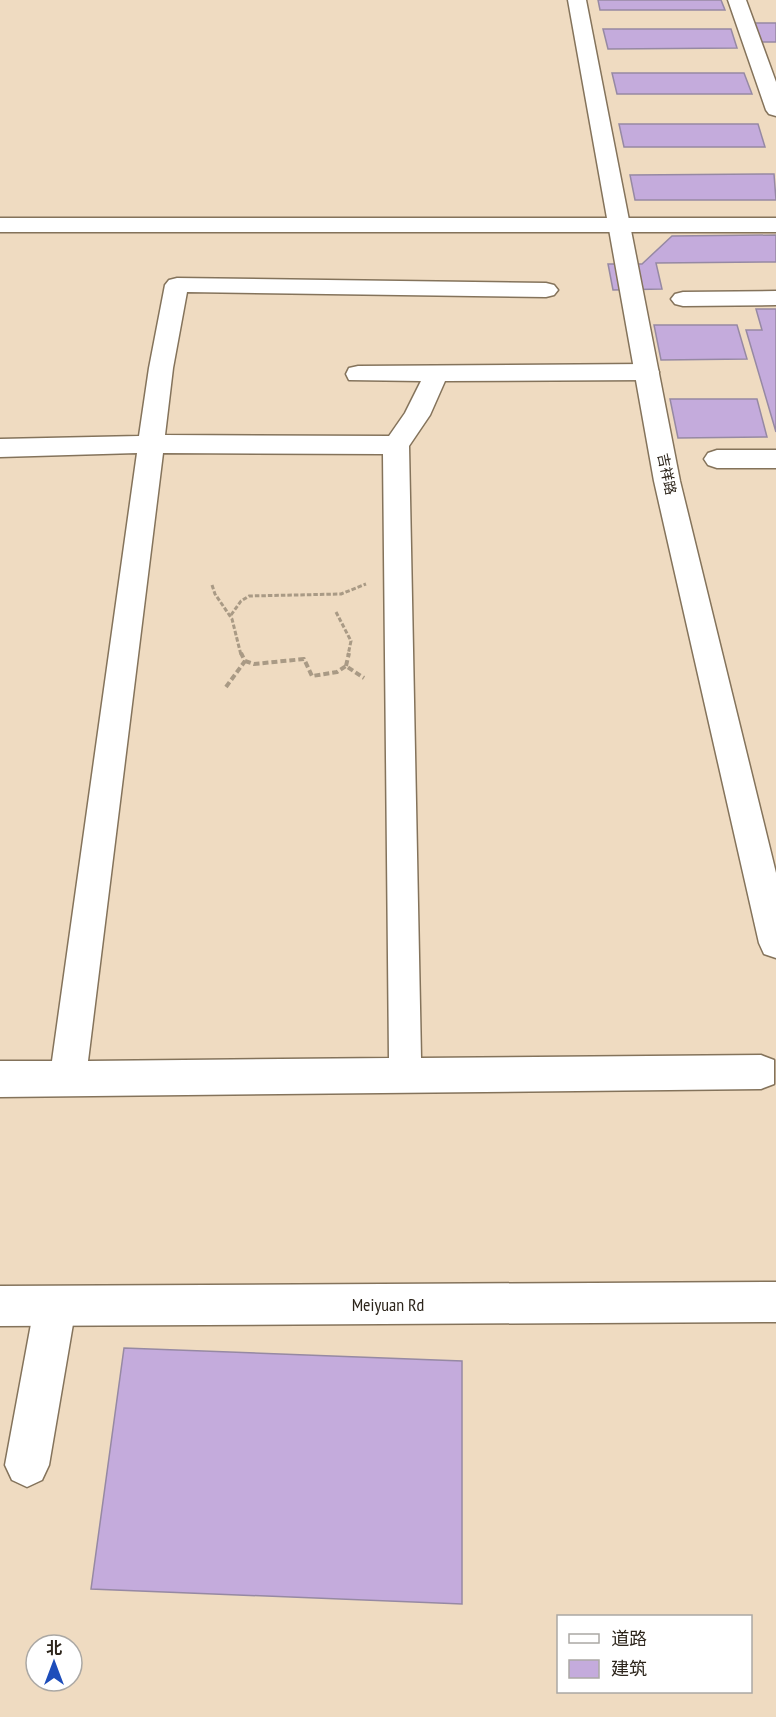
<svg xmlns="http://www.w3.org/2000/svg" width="776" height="1717" font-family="'PT Sans Narrow','Noto Sans SC',sans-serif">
<rect width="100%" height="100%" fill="#efdbc1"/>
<path fill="#c4abdc" stroke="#9689a3" stroke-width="1.5" d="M598 0H721L725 10H600Z
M753 23H776V42H759Z
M603 29H731L737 48 608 49Z
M612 73H744L752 94H617Z
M619 124H758L765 147H624Z
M774 174 776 200H635L630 175Z
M776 235V262L656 263 662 289 613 290 608 264H642L672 236Z
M756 309H776V432L746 330H762Z
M654 325H737L747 359 661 360Z
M670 399H757L767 437 678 438Z
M124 1348 462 1361V1604L91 1589Z"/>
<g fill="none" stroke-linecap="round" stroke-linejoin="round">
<defs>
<path id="street" d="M728 0H746L776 82V116L769 114 766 110Z
M0 218H776V232H0Z
M177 278 546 283 554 285 558 290 554 295 546 297 187 292 173 368 165 435 389 436 405 413 421 381 349 380 346 374 349 368 358 366 647 364 656 366 659 372 656 378 647 380 445 381 430 415 409 446 421 1058 761 1055 774 1060V1084L761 1089 0 1097V1061H52L137 453 0 457V439L139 436 149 368 165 285 169 280ZM163 453 383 454 389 1058 88 1061Z
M776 291V305L683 306 675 304 671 299 675 294 683 292Z
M717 450H776V468H717L708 465 704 459 708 453Z
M52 1303 67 1309 73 1324 49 1465 42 1480 27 1487 12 1480 5 1465 31 1324 37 1309Z"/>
<path id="secondary" d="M568 0H586L680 481 776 873V958L764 954 759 943 654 481Z
M776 1282V1322L0 1326V1286Z"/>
</defs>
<use href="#street" stroke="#84735b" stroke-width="3"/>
<use href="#secondary" stroke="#84735b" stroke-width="3"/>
<path stroke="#a99a85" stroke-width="3" stroke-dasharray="4.5 2" stroke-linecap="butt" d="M212 585 215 594 232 619 241 655
M336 612 351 641 348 655
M231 615 241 601 249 596 341 594 366 584"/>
<path stroke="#a99a85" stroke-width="4" stroke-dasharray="6 3" stroke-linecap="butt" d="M245 661 254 664 304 659 312 676 337 672 346 666 364 678
M346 666 349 653
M226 687 245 661 241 653"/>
<use href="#street" fill="#fff" fill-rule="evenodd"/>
<use href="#secondary" fill="#fff" fill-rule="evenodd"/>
</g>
<g text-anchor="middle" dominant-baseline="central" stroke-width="6" stroke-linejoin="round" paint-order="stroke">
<g font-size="14" fill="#2d251b" stroke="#fff">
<text transform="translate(667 474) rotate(78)">吉祥路</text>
</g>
<g font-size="18" fill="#2d251b" stroke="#fff">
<text x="388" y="1304">Meiyuan Rd</text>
</g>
</g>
<rect x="557" y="1615" width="195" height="78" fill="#ffffff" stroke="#aba8a4" stroke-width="1.5"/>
<rect x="569" y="1634" width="30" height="9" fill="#ffffff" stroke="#aba8a4" stroke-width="1.5"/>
<text x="611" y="1645" font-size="18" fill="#2d251b">道路</text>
<rect x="569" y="1660" width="30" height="18" fill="#c4abdc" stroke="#aba8a4" stroke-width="1.5"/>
<text x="611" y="1675" font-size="18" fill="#2d251b">建筑</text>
<g transform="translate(54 1663)"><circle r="28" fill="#ffffff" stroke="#aba8a4" stroke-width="1.5"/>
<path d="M0-4.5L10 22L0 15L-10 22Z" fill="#1d4dba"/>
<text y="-9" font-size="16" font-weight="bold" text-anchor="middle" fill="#2d251b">北</text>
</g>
</svg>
